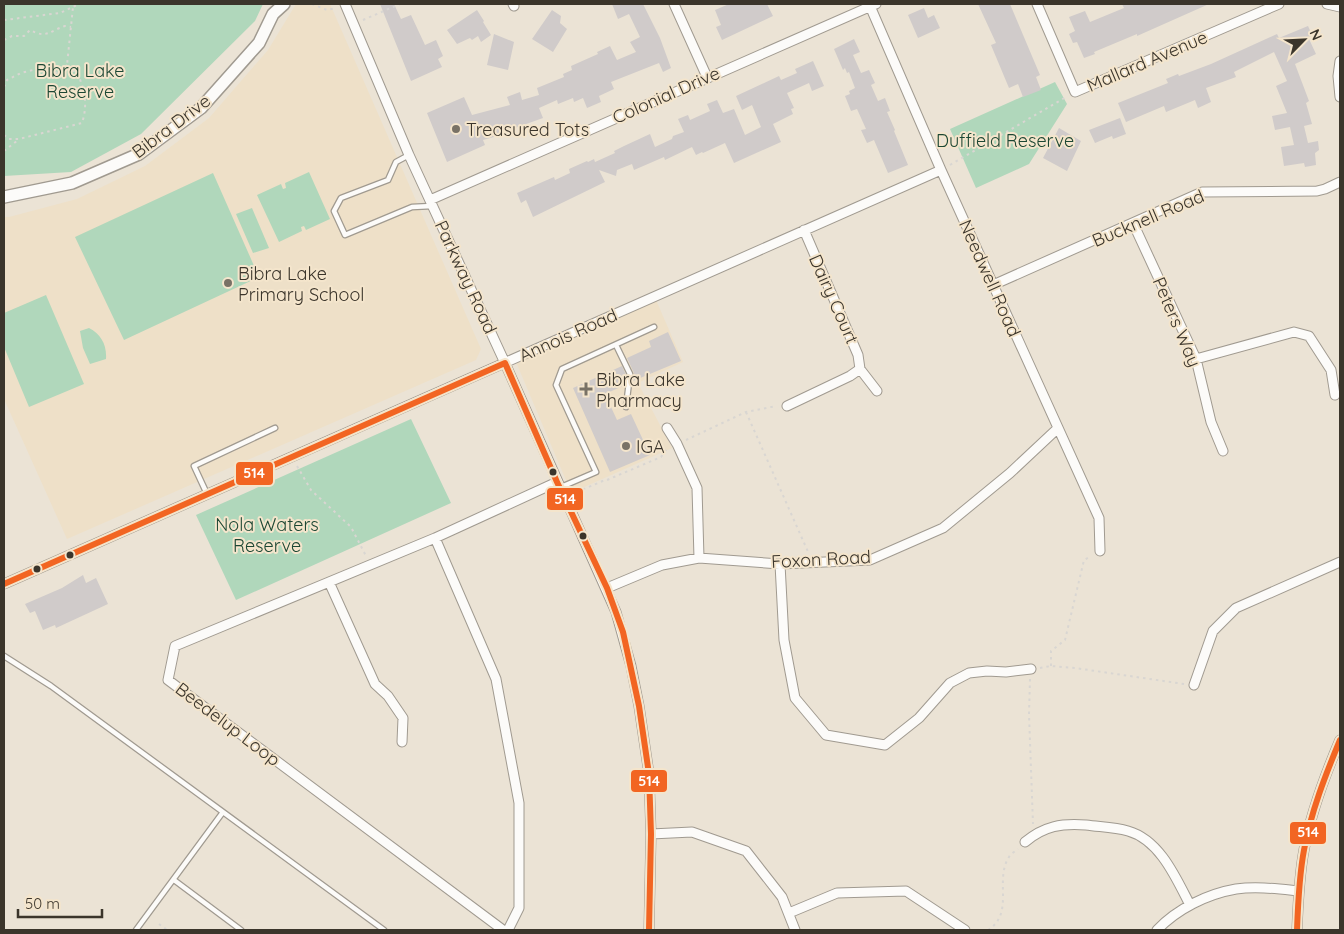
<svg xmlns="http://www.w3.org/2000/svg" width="1344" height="934" font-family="Quicksand,sans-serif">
<rect width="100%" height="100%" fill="#ebe3d5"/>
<path fill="#eee0c8" d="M296 4H330L481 349 476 360 67 539 4 399V217H9L77 199 145 166 209 118 268 50Z
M656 300 683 362 638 383 672 448 573 492 565 478 516 362Z"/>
<path fill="#b0d7bb" d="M4 4H263L255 21 141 134 71 172 4 176Z
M1055 82 1067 104 1029 164 976 188 950 129Z
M309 172 330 219 306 230 304 226 301 227 302 231 279 242 257 195 281 184 283 189 286 188 285 183Z
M213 173 259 277 124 340 75 237Z
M252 208 269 248 253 253 236 214Z
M46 295 84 384 29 407 4 347V313Z
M89 328C101 334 107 345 106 359L90 364 83 348 80 331Z
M411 419 451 503 236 600 196 515Z"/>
<path fill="#d0cbca" d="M380 4H394L401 19 411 15 425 45 436 40 443 56 438 59 442 67 411 81Z
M612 4H643L660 38 671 68 663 72 659 63 611 82 614 89 599 96 601 102 587 108 583 98 574 102 573 98 558 104 557 100 539 108 543 118 515 128V131L483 140 485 145 447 162 427 113 464 97 472 115 510 105 507 97 520 92 522 100 539 95 537 88 564 77 563 74 572 70 571 66 598 54 597 52 610 46 617 60 636 52 630 42 640 37 629 14 618 19Z
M729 4H767L773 16 722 40 716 27 721 25 715 10Z
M978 4H1010L1040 75 1036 77 1041 90 1023 97 1018 84 1009 88 991 45 996 43Z
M1122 4H1209L1137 36V34L1094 52 1095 54 1084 58 1077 42 1073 43 1069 34 1075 31 1069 17 1085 11 1090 22 1124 8Z
M924 8 928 18 934 15 940 28 918 38 908 15Z
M477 10 484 21 483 22 491 35 481 42 478 36 472 40 470 38 457 44 447 30Z
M552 10 561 16 560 23 567 29 553 52 532 39Z
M1308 26 1313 37 1309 39 1316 54 1295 64 1309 101 1306 103 1312 124 1304 126 1308 143 1318 141 1319 150 1315 153 1316 165 1305 167 1304 163 1284 166 1281 147 1294 145 1290 127 1275 130 1272 116 1287 113 1276 86 1287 81 1274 52 1234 72 1236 77 1206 88 1211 102 1198 108 1195 100 1166 112 1164 106 1126 122 1118 103 1168 83 1166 79 1178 74 1179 76 1211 64 1277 34 1279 38Z
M494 34 514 42 508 70 487 65Z
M854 39 860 52 853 55 861 73 869 70 875 83 871 85 878 101 885 98 890 111 887 112 895 130 894 131 908 165 888 173 874 140 867 143 861 130 866 129 857 109 851 111 845 96 850 94 849 91 855 88 849 72 847 73 845 68 843 70 834 49Z
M813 61 824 86 812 91 809 83 787 93 794 108 791 109 793 114 773 124 781 142 734 163 725 143 703 153 702 152 696 155 692 147 665 160 664 157 634 170 632 164 617 170 616 176 599 170 605 182 533 217 526 200 521 203 517 193 554 177 555 180 570 173 569 169 587 161 588 162 594 159 595 162 615 153 614 151 624 146 650 134 655 147 672 139 673 136 684 132 678 119 688 115 690 120 710 111 707 104 717 100 723 113 734 109 745 135 761 127 752 105 742 110 736 96 779 76 781 80 797 73 795 69Z
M1120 118 1126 134 1113 139 1112 136 1095 143 1089 130Z
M1059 128 1081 141 1067 171 1043 158Z
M668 332 681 361 633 381 634 373 627 358 651 347 649 341Z
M622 366 626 375 625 385 605 394 617 420 631 414 650 455 610 472 573 388Z
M83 575 86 583 96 578 108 604 56 628 55 625 43 630 35 611 30 613 25 604 62 588Z"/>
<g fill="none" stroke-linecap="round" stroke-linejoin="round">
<defs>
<path id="service" d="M409 155 396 162 388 180 341 198 334 211 345 235 412 207 432 206
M616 345 630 374 626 407
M561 487 596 472 556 385 562 369 654 327
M207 494 194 466 275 428
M4 656 51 686 384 930
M174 880 241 930
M136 930 223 812"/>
<path id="minor" d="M345 4 409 155 505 363 616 612 631 666 639 706 649 774 651 834 649 930
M513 4 514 6
M674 4 707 77
M1037 4 1075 92 1279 4
M1327 4 1340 7
M870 6 941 170 1099 518 1100 551
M1340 61 1338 76 1340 97
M430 200 876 4
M1133 223 1196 359 1211 422 1223 451
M993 285 1202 192 1317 191 1325 189 1340 182
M1196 359 1294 332 1309 336 1331 370 1335 395
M860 369 877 391
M787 406 850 376 860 369 858 355 804 230
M667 428 677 444 697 488 699 558
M435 538 496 679 519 803V908L508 930
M780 564 784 640 795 698 826 735 885 745 919 718 950 683 969 673 987 671 1006 672 1031 669
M329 582 375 684 388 696 403 718 402 742
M4 584 941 170
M607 588 662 565 699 558 780 564 870 560 943 528 1010 473 1057 429
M1194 685 1213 631 1236 608 1340 562
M651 834 692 832 746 851 782 897 795 930
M1025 842C1044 826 1062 823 1086 825 1100 827 1114 827 1128 831 1160 840 1176 878 1190 905
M789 913 837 893 906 891 965 930
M503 930 168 680 175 646 435 538 557 482
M1157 930C1177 909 1207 894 1236 889 1257 886 1279 889 1299 891
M1297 930C1298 904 1299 876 1304 850 1311 812 1325 775 1340 740"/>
<path id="tertiary" d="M4 197 72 183 139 154 201 108 259 43 273 14 284 4"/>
</defs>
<use href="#service" stroke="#a09a90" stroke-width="7"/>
<use href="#minor" stroke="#a09a90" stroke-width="11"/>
<use href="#tertiary" stroke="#a09a90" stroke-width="14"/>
<path stroke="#d9d6d2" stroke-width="2" stroke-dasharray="2.5 4" stroke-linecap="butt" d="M312 4 327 10 336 8
M4 20 60 13 79 4
M363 20 400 4
M4 40 12 36H24L30 30C47 39 49 31 65 26L71 27
M4 87 7 80 21 73 33 70 44 74 61 72 67 65
M4 135 9 139H19L82 123C88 105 85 88 76 71H72L67 65 73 7
M4 151 18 140
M950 165 1066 97
M746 412 809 554
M686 440 746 412 776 406
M297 466 311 490 351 527 366 556
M577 492 605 480H607L661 457 668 447
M1051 666V651L1065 640 1084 560 1091 556
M1040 668 1051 666 1075 668 1184 684
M1030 679 1029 714 1033 824
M159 924 167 930
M988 930C1015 913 994 880 1009 857 1011 854 1015 851 1018 849"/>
<use href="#service" stroke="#fcfbf9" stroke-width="4.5"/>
<use href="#minor" stroke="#fcfbf9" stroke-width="9"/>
<use href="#tertiary" stroke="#fcfbf9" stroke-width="11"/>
<defs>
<path id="bus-1" d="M505 363 557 482 607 588 623 632 639 706 649 774 651 834 649 930
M4 584 505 363
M1297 930C1298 903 1299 876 1304 850 1311 812 1325 776 1340 740"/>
</defs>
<use href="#bus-1" stroke="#f4e5cc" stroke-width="10"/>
<use href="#bus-1" stroke="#f26522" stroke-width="6"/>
</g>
<g fill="#797266" stroke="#f4e5cc" stroke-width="2">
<circle cx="456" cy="129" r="5"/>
<circle cx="228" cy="283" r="5"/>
<path d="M583.5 381.5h5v5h5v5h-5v5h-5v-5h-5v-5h5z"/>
<circle cx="626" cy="446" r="5"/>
</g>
<g fill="#3b352b" stroke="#f4e5cc" stroke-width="2">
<circle cx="553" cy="472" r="4.5"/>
<circle cx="583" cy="536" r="4.5"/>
<circle cx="70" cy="555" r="4.5"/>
<circle cx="37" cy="569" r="4.5"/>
</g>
<g text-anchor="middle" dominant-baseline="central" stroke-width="4" stroke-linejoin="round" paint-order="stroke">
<g font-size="18" fill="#3b352b" stroke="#f4e5cc">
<text transform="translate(1147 61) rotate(-23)">Mallard Avenue</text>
<text transform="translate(666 95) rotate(-24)">Colonial Drive</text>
<text transform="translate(171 126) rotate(-37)">Bibra Drive</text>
<text transform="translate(1148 218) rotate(-23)">Bucknell Road</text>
<text transform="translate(466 277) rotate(65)">Parkway Road</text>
<text transform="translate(990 278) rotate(66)">Needwell Road</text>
<text transform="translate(834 299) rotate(66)">Dairy Court</text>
<text transform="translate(1177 322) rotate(67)">Peters Way</text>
<text transform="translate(568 335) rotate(-24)">Annois Road</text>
<text transform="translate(821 559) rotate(-3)">Foxon Road</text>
<text transform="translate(228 724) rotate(37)">Beedelup Loop</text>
</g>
<g font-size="18" fill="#1c4733" stroke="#f4e5cc">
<text x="80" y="70">Bibra Lake<tspan x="80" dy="21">Reserve</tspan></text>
<text x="1005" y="140">Duffield Reserve</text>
<text x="267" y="524">Nola Waters<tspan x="267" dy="21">Reserve</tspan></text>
</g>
<g font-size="18" fill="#3b352b" stroke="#f4e5cc" text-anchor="start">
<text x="466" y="129">Treasured Tots</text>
<text x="238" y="273">Bibra Lake<tspan x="238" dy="21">Primary School</tspan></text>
<text x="596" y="379">Bibra Lake<tspan x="596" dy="21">Pharmacy</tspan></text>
<text x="636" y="446">IGA</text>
</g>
</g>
<g stroke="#f4e5cc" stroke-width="2">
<rect x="235" y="461" width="39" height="25" rx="5" fill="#f26522"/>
<rect x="546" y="487" width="38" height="24" rx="5" fill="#f26522"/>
<rect x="630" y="769" width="38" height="24" rx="5" fill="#f26522"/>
<rect x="1289" y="821" width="38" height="24" rx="5" fill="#f26522"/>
</g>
<g font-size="14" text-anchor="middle" font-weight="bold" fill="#fff">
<text x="254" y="478">514</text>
<text x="565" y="504">514</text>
<text x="649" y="786">514</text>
<text x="1308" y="837">514</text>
</g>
<rect width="1344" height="934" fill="none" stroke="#3b352b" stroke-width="10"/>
<g transform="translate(1304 40) rotate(66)" stroke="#f4e5cc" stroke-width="4" paint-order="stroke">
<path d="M0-4L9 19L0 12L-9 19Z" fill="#3b352b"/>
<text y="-8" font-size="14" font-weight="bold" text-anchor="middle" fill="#3b352b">N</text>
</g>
<path d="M18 909v8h84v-8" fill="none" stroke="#3b352b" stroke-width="2.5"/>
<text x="25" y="909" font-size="15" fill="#3b352b" stroke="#f4e5cc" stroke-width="4" paint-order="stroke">50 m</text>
</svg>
